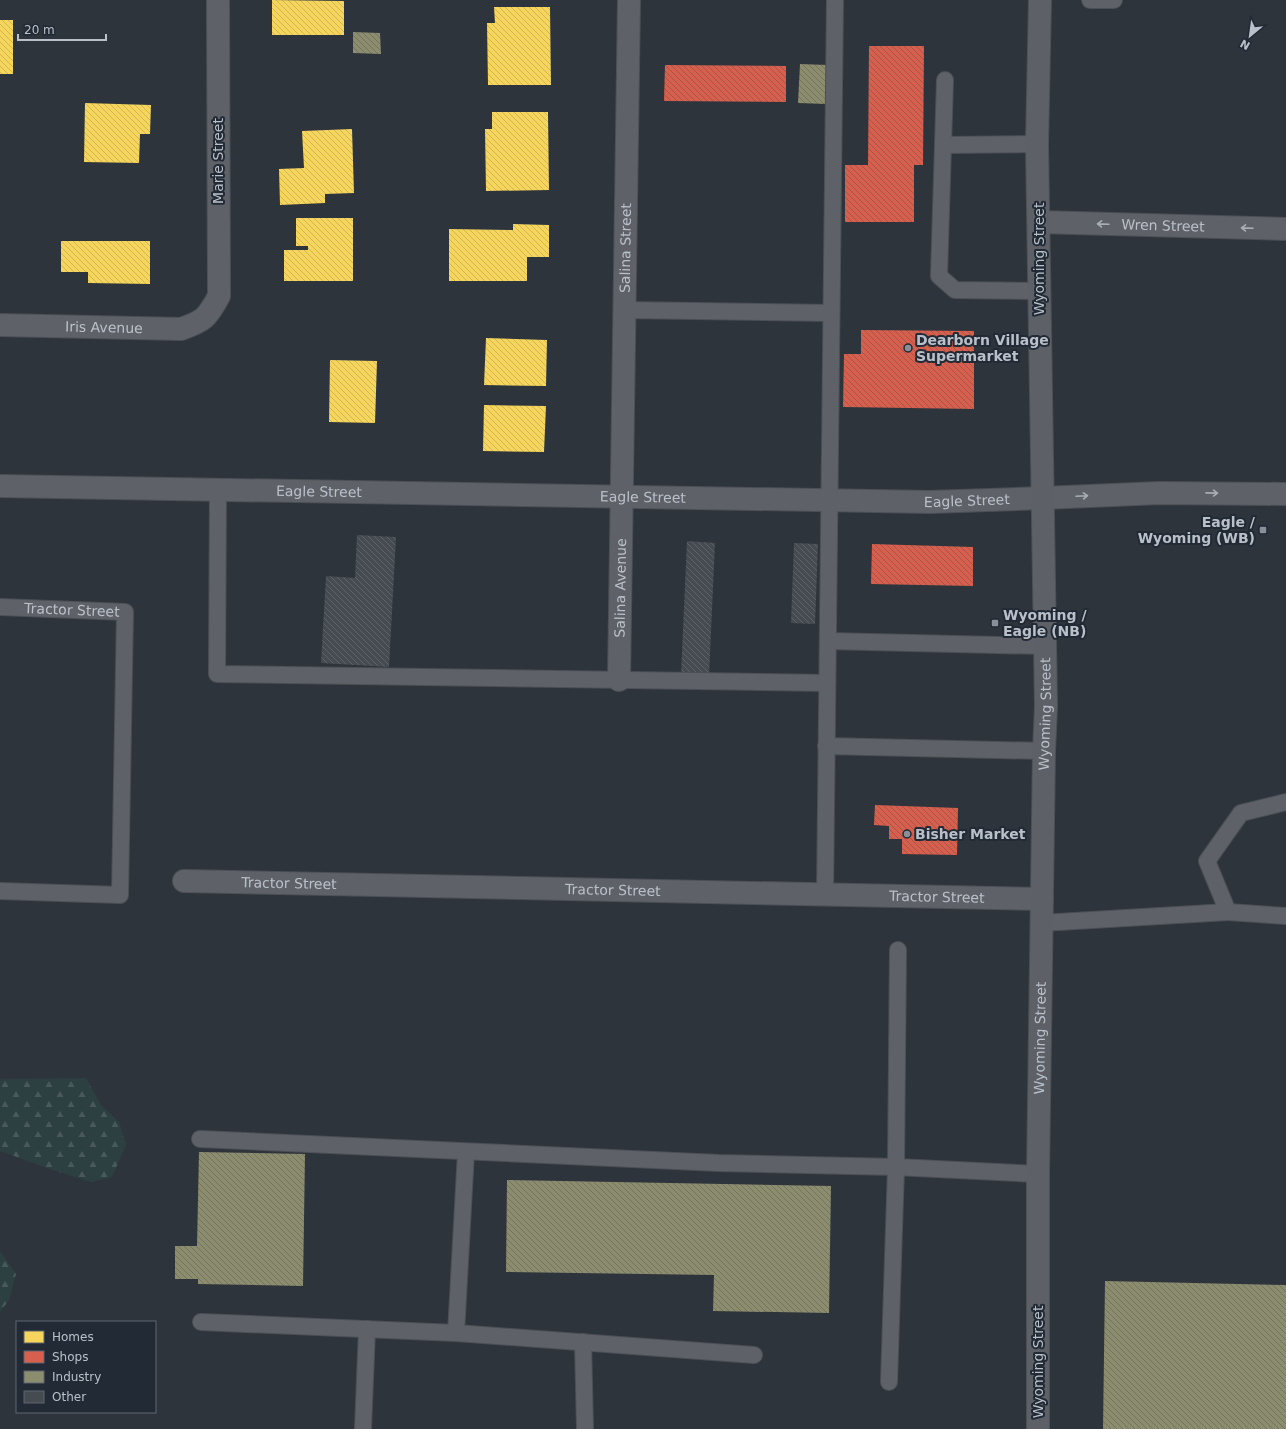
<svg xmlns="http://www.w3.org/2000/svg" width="1286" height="1429" font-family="'DejaVu Sans',sans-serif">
<defs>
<pattern id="forest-firs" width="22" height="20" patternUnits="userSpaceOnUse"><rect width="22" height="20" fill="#2c3f41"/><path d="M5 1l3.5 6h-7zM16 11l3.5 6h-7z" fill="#48595b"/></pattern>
<pattern id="homes-back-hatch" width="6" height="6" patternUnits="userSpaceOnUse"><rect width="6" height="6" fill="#f6d55c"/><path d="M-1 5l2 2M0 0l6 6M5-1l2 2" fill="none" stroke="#d0b656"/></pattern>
<pattern id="shops-back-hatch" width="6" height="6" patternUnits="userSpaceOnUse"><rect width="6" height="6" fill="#d6604d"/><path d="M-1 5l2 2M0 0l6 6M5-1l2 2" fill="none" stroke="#a75548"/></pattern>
<pattern id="industry-back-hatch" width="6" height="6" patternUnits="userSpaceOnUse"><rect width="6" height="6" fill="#8c8c6e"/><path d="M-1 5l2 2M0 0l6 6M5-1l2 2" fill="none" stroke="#73735f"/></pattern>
<pattern id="building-back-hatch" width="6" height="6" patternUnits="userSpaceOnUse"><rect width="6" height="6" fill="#464b51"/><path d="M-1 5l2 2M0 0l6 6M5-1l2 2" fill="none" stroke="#5f6369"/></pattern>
</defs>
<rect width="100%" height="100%" fill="#2e343b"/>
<path fill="url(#forest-firs)" d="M86 1078 101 1105 119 1122 126 1145 112 1177 91 1182 50 1169 0 1151V1079Z
M0 1251 16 1274 9 1300 0 1312Z"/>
<path fill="url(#homes-back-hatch)" d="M272 0 344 1V35H272Z
M494 7H550L551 85H488L487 23H495Z
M0 20H13V74H0Z
M85 103 151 105 150 134H140L139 163 84 162Z
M492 112H548L549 190 486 191 485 129H492Z
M352 129 354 193 325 194V203L280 205 279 169 304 168 302 131Z
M296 218H353V281H284V250H308V246H296Z
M513 224 549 225V257H527V281H449V229L513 230Z
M61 241H150V284L88 283V272H61Z
M486 338 547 340 546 386 484 385Z
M330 360 377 361 375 423 329 422Z
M484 405 546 406 544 452 483 451Z"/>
<path fill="url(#shops-back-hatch)" d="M869 46H924L923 165H914V222H845V165H868Z
M665 65 786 66V102L664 101Z
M861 330 974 331V409L843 407 844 354H861Z
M872 544 973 547V586L871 584Z
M875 805 958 808 957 855 902 854V839H889V826L874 825Z"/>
<path fill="url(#industry-back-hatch)" d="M353 32 380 33 381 54 353 53Z
M800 64 828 65 826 104 798 103Z
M199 1152 305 1154 303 1286 198 1284V1279H175V1246H197Z
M507 1180 831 1186 829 1313 713 1311 714 1275 506 1272Z
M1105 1281 1286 1285V1429H1103Z"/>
<path fill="url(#building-back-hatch)" d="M357 535 396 537 389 667 321 663 326 576 355 578Z
M687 541 715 543 709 676 681 675Z
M794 543 818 544 815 624 791 623Z"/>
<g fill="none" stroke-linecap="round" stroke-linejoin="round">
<defs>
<g id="service">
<path d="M1090 0H1114"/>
<path d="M945 80 939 276 955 290 1039 291"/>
<path d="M943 145 1037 144"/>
<path d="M624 310 831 313"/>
<path d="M218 490 217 674 827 683"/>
<path id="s1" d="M0 607 125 612 120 895 0 891"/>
<path d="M828 641 1045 646"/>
<path d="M826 746 1044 751"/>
<path d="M1286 802 1241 813 1207 861 1228 912 1286 916"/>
<path d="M825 895 835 0"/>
<path d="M1041 923 1228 912"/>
<path d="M200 1139 719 1163 896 1167 1038 1174"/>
<path d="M466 1152 456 1333 754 1355"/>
<path d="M201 1322 456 1333"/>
<path d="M583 1342 585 1429"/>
<path d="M889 1382 896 1167 898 950"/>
<path d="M363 1429 367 1329"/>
</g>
<g id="minor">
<path id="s2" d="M0 325 181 329C204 321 207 318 219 296L218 0"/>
<path id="s3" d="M0 486 930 502 1043 498"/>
<path id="s4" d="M619 680 629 0"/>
<path id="s5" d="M184 881 1042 899"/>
</g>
<g id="tertiary">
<path id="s6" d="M1039 222 1286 229"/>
<path d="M1043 498 1160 493 1286 494"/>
</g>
<g id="secondary">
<path id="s7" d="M1038 1429V1174L1044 751 1046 706 1037 144 1040 0"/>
</g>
</defs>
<use href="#service" stroke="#4c5055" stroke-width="18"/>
<use href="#minor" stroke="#4c5055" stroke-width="24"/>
<use href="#tertiary" stroke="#4c5055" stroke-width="24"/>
<use href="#secondary" stroke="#4c5055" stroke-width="24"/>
<use href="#service" stroke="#5e6268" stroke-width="16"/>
<use href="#minor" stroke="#5e6268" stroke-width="22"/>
<use href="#tertiary" stroke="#5e6268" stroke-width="22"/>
<use href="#secondary" stroke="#5d6167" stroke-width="22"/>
</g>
<defs><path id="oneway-shaft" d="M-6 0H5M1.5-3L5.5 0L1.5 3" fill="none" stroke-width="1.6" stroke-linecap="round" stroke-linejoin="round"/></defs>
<g stroke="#a8adb6">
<use href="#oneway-shaft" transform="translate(1103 224) rotate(-178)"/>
<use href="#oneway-shaft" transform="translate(1247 228) rotate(-178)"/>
<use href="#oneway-shaft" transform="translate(1212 493) rotate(1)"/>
<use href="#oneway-shaft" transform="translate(1082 496) rotate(-3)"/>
</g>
<g fill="#898f98" stroke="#212a35" stroke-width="1.5">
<circle cx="908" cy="348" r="4"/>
<rect x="1259" y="526" width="8" height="8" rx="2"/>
<rect x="991" y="619" width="8" height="8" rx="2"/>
<circle cx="907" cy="834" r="4"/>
</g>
<g text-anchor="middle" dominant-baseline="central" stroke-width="4" stroke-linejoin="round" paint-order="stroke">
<g font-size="14" fill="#bac0ca" stroke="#212a35">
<text transform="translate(218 161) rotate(-90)">Marie Street</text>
<text stroke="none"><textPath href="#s6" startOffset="124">Wren Street</textPath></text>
<text stroke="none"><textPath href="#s4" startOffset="432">Salina Street</textPath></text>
<text transform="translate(1039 259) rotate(-90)">Wyoming Street</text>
<text stroke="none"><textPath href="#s2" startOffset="104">Iris Avenue</textPath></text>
<text stroke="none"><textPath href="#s3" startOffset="319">Eagle Street</textPath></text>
<text stroke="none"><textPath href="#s3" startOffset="643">Eagle Street</textPath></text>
<text stroke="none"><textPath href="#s3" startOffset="967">Eagle Street</textPath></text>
<text stroke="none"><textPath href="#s4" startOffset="92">Salina Avenue</textPath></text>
<text stroke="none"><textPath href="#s1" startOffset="72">Tractor Street</textPath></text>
<text stroke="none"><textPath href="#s7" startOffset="715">Wyoming Street</textPath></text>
<text stroke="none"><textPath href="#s5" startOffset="105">Tractor Street</textPath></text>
<text stroke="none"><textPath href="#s5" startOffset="429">Tractor Street</textPath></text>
<text stroke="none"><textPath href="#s5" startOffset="753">Tractor Street</textPath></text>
<text stroke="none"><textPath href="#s7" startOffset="391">Wyoming Street</textPath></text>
<text transform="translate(1038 1362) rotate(-90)">Wyoming Street</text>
</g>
<g font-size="14" font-weight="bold" fill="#bac0ca" stroke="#212a35" text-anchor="start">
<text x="916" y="340">Dearborn Village<tspan x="916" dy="16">Supermarket</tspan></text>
<text x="1255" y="522" text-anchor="end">Eagle /<tspan x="1255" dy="16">Wyoming (WB)</tspan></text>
<text x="1003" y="615">Wyoming /<tspan x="1003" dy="16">Eagle (NB)</tspan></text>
<text x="915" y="834">Bisher Market</text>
</g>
</g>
<rect x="16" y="1321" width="140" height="92" fill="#212a35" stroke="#5e6671"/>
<rect x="24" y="1331" width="20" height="12" fill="#f6d55c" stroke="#5e6671"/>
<text x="52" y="1341" font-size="12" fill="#bac0ca">Homes</text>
<rect x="24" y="1351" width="20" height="12" fill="#d6604d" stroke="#5e6671"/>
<text x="52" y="1361" font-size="12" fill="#bac0ca">Shops</text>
<rect x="24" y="1371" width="20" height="12" fill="#8c8c6e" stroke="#5e6671"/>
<text x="52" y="1381" font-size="12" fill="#bac0ca">Industry</text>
<rect x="24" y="1391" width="20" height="12" fill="#464b51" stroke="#5e6671"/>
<text x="52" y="1401" font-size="12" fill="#bac0ca">Other</text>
<g transform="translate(1250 36) rotate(209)" stroke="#212a35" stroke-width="3" paint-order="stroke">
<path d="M0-3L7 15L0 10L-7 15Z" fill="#bac0ca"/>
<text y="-6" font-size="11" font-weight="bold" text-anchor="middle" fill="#bac0ca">N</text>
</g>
<path d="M18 34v6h88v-6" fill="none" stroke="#bac0ca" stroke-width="2"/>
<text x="24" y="34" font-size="12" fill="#bac0ca" stroke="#212a35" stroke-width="3" paint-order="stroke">20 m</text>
</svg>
